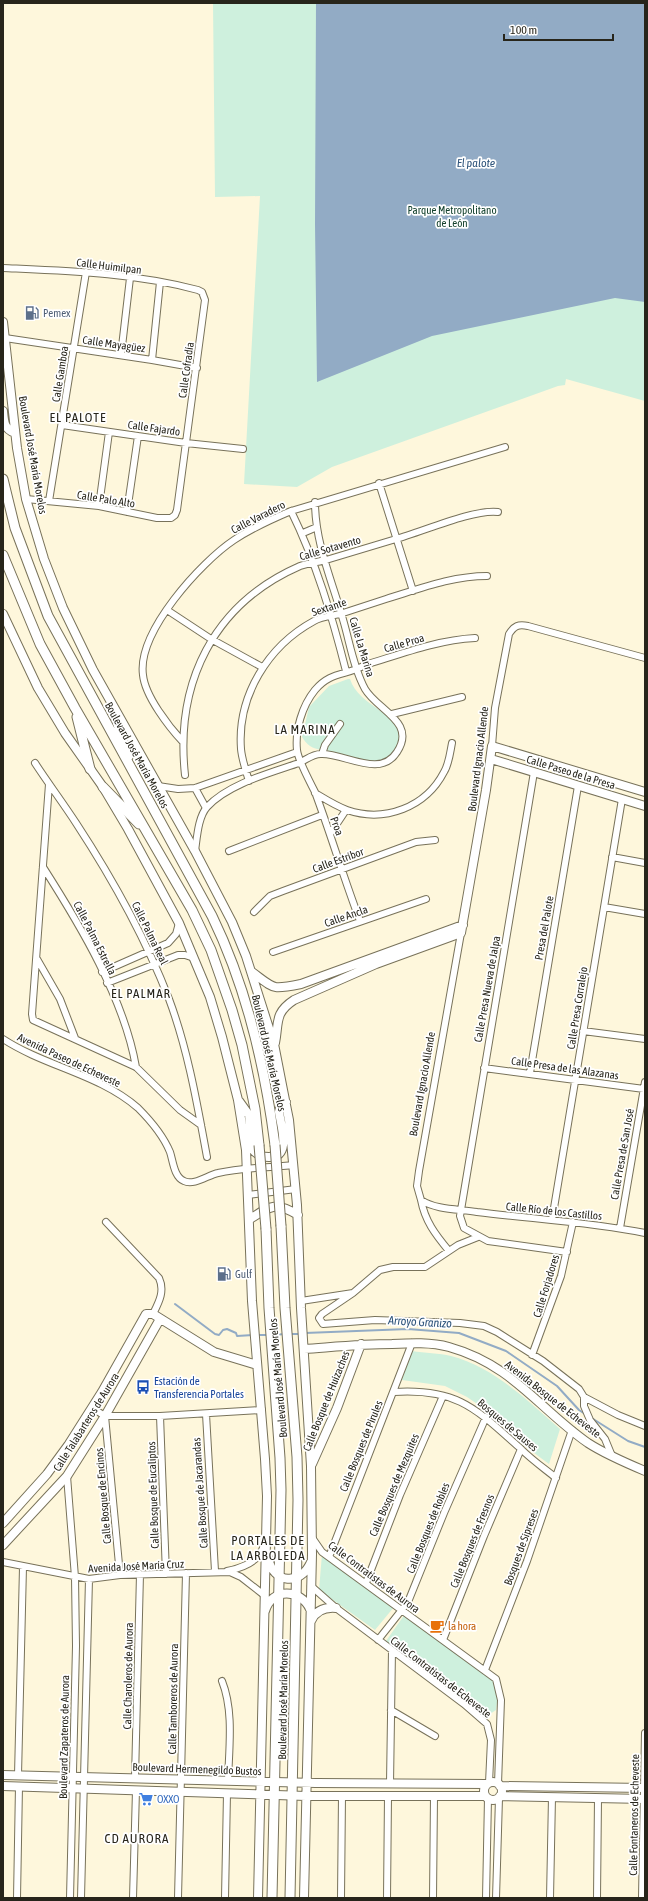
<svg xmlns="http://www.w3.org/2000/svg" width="648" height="1901" font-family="'Asap Condensed',sans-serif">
<rect width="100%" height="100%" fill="#fef7dc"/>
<path fill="#cef0dd" d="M213 3H645V401L566 379 565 385 558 386 332 467 297 487 244 484 260 196 215 197Z
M348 679H350C359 707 400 712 399 738 399 744 396 748 393 752 376 773 351 757 331 751 325 750 315 750 310 746 307 744 304 740 302 737L309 707 329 686Z
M412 1351C425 1353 439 1353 451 1356 494 1367 528 1401 560 1429L549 1464 522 1444 486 1410 467 1397 445 1386 402 1380Z
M322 1554 394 1607 375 1630 319 1590Z
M405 1614 467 1659 495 1682 498 1695 496 1710 490 1714 469 1703 386 1641Z"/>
<path fill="#92abc5" d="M316 3H645V302L615 298 432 336 317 382 315 224Z"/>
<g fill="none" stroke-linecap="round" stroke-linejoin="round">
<path stroke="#92abc5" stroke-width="2" d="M175 1304 215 1334 219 1335 223 1330 227 1329 236 1333 237 1336 253 1335
M305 1333 408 1329 459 1333 506 1351 557 1386 579 1410 585 1414
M289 1334H301
M258 1335H269
M273 1335 285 1334
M590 1417 628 1441 645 1447"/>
<defs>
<path id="street" d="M3 268C68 271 135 273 198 290L202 292 205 300 177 510 175 515 171 518H157L99 506 26 499
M5 338 152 360 197 368
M121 355 130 278
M152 360 160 282
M62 425 186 443 243 449
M379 483 413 591
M49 501 86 272
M99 506 109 432
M291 511C316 562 332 616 346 671
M127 512 138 436
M303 533 317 527
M167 610 211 639 262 667
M392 714 462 697
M183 742C169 727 145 696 143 675 137 632 201 562 234 540 252 528 272 519 291 511L505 447
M492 746 495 708 509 634C514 626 518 624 528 626L645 658
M322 754 325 745 340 724
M35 763C48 783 63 803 76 823 112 878 145 937 169 999 188 1050 197 1103 207 1157
M534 772 460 1216 464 1228 488 1241 567 1252
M185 775C175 683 213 604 300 566 308 563 318 562 326 560 349 553 373 546 396 539 422 532 473 509 498 512
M249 781C246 771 242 760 241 749 237 696 268 646 314 621 321 617 331 616 340 614 355 609 371 604 386 599 419 589 452 576 487 576
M49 784 32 1014 33 1020 136 1067 180 1110 201 1125
M158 786 178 789 195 788 297 752
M195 788 206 808
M315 793C325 799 336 806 347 810 385 823 426 807 444 772 449 764 450 753 452 743
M330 834 346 810
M195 851C197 838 198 817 207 807 228 784 270 773 299 763 306 760 312 754 321 754 345 753 380 779 397 752 417 722 377 710 365 689 354 669 350 644 344 623 333 583 315 544 315 502
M229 851 322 815
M612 857 645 863
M43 867C80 925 124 998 136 1067
M604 907 645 914
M254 912 270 896 283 891 416 842 435 840
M360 921C344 879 331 835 315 792 310 782 298 760 297 750 295 730 302 706 315 690 331 671 346 676 365 665 401 654 437 640 475 638
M461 933 419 1171 417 1186 421 1200C436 1210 459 1209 477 1212 533 1219 590 1222 645 1233
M273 952 426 899
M37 959 60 999 75 1038
M102 972 168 943 176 934 179 923
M107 983 178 955H185L194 958
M583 1031 645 1039
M3 1039C46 1067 99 1074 138 1108 151 1121 163 1135 170 1152 173 1161 174 1177 184 1181 194 1186 208 1175 218 1173 242 1167 269 1168 294 1165
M484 1068 644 1089
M530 1073 578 786
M248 1195 296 1189
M421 1200C425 1221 435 1234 449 1251
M552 1220 622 799
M106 1222 159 1278C165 1291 159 1302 153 1314
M620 1228 645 1082
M353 1293 322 1314 319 1318 323 1324 375 1320 460 1323 484 1326 497 1332 543 1361 579 1389 584 1397V1406L590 1420 605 1439 612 1456
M301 1301 353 1293 380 1270 393 1267H425L458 1245 478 1237
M532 1355 561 1276 573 1222
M394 1392C458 1388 476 1409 521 1449 532 1460 545 1469 556 1478
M584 1397 618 1415 645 1426
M92 1408 105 1416
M206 1414 215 1571
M105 1416 120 1575
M105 1416H160L262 1410
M160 1416 166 1574
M67 1476 75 1577 76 1646 70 1898
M313 1539 322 1552 496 1679 501 1700 498 1784
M329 1557 412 1343
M3 1562 89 1579 120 1575 230 1572 241 1577 264 1595
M227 1571C242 1568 261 1561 264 1544
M366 1583 400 1495 443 1396
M311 1586 336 1608 464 1704 487 1724 491 1740 489 1783
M378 1640 408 1602 444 1513 486 1417
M443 1640 484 1536 521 1449
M485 1670 527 1561 572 1430
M222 1681C234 1711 229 1748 228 1781
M391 1710 435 1736
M18 1775 23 1567
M135 1778 140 1574
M390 1784 392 1650
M17 1898 19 1786
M81 1898 89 1579
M133 1898 136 1790
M178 1898 186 1573
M225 1898 227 1793
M341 1898 342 1795
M387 1898 388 1796
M433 1898 434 1796
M486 1898 488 1798
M496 1898 499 1798
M550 1898 552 1797
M597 1898 598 1798
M642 1898 645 1733"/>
<path id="secondary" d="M3 322 17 448 26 499 44 559 63 608 93 670 195 851 232 922 246 956 274 1044 283 1090 289 1120 297 1205 301 1308 311 1466 312 1554 304 1898
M3 411C4 422 4 429 15 433
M3 614 38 688 65 733 103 787 128 829 179 923 210 997 222 1037 238 1100 246 1150 252 1301 265 1459 267 1496 258 1898
M491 759 645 806
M252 972C275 989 271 990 301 984L463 925
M275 1043C279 1023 274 1013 294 1000L376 964 461 933 486 790 492 746 645 792
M239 1101 249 1115 253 1150C257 1155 263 1157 269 1157 292 1157 281 1126 279 1112L280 1108 286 1102
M250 1219C270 1206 276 1201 298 1215
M304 1349C333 1347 362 1344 392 1344 411 1343 431 1342 449 1347 513 1365 538 1408 588 1443 605 1454 626 1463 645 1471
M312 1464 337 1408 361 1344
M3 1523 47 1474 69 1444 102 1392 146 1314H153L214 1352 257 1365
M3 1545 67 1476 105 1416 160 1319
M268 1558C273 1584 301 1586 311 1562
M265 1611C272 1587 301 1589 310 1609
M311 1621C316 1610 325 1607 336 1608
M3 1775 316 1783 487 1784
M484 1791a9 9 0 1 1 18 0a9 9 0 1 1-18 0Z
M3 1786 306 1796H485
M500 1786 645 1788
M500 1796 645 1799"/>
<path id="primary" d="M3 479 15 528 48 616 212 916C247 988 265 1066 275 1145
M3 555 40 644 75 708 192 910 211 950 232 1010 242 1045 255 1109 259 1145
M113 708 128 757
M77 717 90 769
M103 787 139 824
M281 1226 285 1308 297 1457 298 1500 290 1898
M266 1229 269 1308 280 1458 281 1490 272 1898"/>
</defs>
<use href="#street" stroke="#78725a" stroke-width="8"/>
<use href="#secondary" stroke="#78725a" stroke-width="10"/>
<use href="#primary" stroke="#78725a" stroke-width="11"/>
<use href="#street" stroke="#fff" stroke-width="6"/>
<use href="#secondary" stroke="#fff" stroke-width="8"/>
<use href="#primary" stroke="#fff" stroke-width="9"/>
<defs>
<path id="primary-bridge" d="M259 1145 266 1229
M275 1145 281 1226"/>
</defs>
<use href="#primary-bridge" stroke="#78725a" stroke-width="11" stroke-linecap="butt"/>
<use href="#primary-bridge" stroke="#fff" stroke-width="9"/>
</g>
<defs>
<symbol id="fuel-bare" viewBox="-9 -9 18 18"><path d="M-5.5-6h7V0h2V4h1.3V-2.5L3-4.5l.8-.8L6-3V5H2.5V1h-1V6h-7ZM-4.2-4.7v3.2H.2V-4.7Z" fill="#5c6f8a" stroke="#fff" stroke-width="2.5" paint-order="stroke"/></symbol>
<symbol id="bus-bare" viewBox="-9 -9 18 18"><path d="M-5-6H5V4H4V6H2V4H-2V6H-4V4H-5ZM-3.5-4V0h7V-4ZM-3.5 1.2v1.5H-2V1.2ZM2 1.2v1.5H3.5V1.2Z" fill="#1a4fb4" stroke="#fff" stroke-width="2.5" paint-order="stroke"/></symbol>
<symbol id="cafe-bare" viewBox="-9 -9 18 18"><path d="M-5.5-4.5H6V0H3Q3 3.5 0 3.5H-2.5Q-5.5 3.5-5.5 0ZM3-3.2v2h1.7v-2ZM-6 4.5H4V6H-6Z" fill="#e8710a" stroke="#fff" stroke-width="2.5" paint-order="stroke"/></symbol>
<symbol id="supermarket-bare" viewBox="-9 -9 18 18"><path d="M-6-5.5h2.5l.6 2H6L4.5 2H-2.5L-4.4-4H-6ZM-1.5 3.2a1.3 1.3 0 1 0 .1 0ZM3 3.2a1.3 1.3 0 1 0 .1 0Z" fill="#3f7fe0" stroke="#fff" stroke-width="2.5" paint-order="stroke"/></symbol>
</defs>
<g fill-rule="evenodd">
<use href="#fuel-bare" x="22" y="303" width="20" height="20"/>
<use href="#fuel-bare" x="214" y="1264" width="20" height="20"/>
<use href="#bus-bare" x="133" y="1377" width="20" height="20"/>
<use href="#cafe-bare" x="427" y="1616" width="20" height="20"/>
<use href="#supermarket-bare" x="136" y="1789" width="20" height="20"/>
</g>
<g text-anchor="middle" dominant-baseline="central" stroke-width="3.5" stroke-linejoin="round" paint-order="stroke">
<g font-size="11" fill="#12402c" stroke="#fff">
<text x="452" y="210">Parque Metropolitano<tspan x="452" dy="13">de León</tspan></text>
</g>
<g font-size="11" fill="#27251b" stroke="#fff">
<text transform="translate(109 266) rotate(7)">Calle Huimilpan</text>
<text transform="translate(114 344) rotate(8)">Calle Mayagüez</text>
<text transform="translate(186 370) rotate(-82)">Calle Cofradía</text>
<text transform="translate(60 374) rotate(-81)">Calle Gamboa</text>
<text transform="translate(154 428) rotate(8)">Calle Fajardo</text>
<text transform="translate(33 455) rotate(80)">Boulevard José María Morelos</text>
<text transform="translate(106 499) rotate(9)">Calle Palo Alto</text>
<text transform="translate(258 517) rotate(-27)">Calle Varadero</text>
<text transform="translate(330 548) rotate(-16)">Calle Sotavento</text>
<text transform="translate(329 607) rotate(-18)">Sextante</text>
<text transform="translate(404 643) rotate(-16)">Calle Proa</text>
<text transform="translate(362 647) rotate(73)">Calle La Marina</text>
<text transform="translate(137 755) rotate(61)">Boulevard José María Morelos</text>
<text transform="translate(478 759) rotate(-83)">Boulevard Ignacio Allende</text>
<text transform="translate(571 772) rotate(17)">Calle Paseo de la Presa</text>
<text transform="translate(337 826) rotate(70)">Proa</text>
<text transform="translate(338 860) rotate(-20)">Calle Estribor</text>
<text transform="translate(346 916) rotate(-19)">Calle Ancla</text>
<text transform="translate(544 928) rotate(-80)">Presa del Palote</text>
<text transform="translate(150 933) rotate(64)">Calle Palma Real</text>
<text transform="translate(95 938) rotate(63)">Calle Palma Estrella</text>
<text transform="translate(487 989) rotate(-80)">Calle Presa Nueva de Jalpa</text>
<text transform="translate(577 1008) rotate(-81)">Calle Presa Corralejo</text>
<text transform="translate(269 1053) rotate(77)">Boulevard José María Morelos</text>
<text transform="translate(69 1060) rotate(25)">Avenida Paseo de Echeveste</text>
<text transform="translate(565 1068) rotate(8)">Calle Presa de las Alazanas</text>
<text transform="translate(422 1084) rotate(-80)">Boulevard Ignacio Allende</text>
<text transform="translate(622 1154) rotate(-80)">Calle Presa de San José</text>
<text transform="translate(554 1211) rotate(6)">Calle Río de los Castillos</text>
<text transform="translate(546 1286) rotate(-73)">Calle Forjadores</text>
<text transform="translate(278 1378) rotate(-95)">Boulevard José María Morelos</text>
<text transform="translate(553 1399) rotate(38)">Avenida Bosque de Echeveste</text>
<text transform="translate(326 1401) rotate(-68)">Calle Bosque de Huizaches</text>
<text transform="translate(86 1422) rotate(-58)">Calle Talabarteros de Aurora</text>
<text transform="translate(508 1425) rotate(40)">Bosques de Sauses</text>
<text transform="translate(361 1446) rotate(-68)">Calle Bosques de Pirules</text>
<text transform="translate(394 1485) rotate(-67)">Calle Bosques de Mezquites</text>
<text transform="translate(200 1493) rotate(-94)">Calle Bosque de Jacarandas</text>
<text transform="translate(153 1495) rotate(-92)">Calle Bosque de Eucaliptos</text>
<text transform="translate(103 1496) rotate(-95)">Calle Bosque de Encinos</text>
<text transform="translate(428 1528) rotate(-68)">Calle Bosques de Robles</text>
<text transform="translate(472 1541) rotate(-68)">Calle Bosques de Fresnos</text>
<text transform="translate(521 1547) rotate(-70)">Bosques de Sipreses</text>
<text transform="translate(136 1566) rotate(-3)">Avenida José María Cruz</text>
<text transform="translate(374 1577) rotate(37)">Calle Contratistas de Aurora</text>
<text transform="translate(128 1676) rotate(-89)">Calle Charoleros de Aurora</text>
<text transform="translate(441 1677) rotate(38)">Calle Contratistas de Echeveste</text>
<text transform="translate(173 1699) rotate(-89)">Calle Tamboreros de Aurora</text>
<text transform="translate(283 1700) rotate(-89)">Boulevard José María Morelos</text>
<text transform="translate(64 1737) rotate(-89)">Boulevard Zapateros de Aurora</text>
<text transform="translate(197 1769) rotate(2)">Boulevard Hermenegildo Bustos</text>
<text transform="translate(634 1815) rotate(-89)">Calle Fontaneros de Echeveste</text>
</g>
<g font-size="11" fill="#4e5e75" stroke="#fff" text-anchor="start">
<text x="43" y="313">Pemex</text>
<text x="235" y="1274">Gulf</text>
</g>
<g font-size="11" fill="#164399" stroke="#fff" text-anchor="start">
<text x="154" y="1381">Estación de<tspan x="154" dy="13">Transferencia Portales</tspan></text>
</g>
<g font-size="11" fill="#c56008" stroke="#fff" text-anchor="start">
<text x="448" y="1626">la hora</text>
</g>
<g font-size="11" fill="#366cbe" stroke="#fff" text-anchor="start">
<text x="157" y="1799">OXXO</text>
</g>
<g font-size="12" font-style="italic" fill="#2e547b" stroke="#fff">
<text x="476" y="163">El palote</text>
<text transform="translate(420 1322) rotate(3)">Arroyo Granizo</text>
</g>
<g font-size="13" letter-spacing="1" fill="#27251b" stroke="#fff">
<text x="78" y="417">EL PALOTE</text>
<text x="305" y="729">LA MARINA</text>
<text x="141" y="993">EL PALMAR</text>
<text x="268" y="1540">PORTALES DE<tspan x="268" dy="15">LA ARBOLEDA</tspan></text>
<text x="137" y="1838">CD AURORA</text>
</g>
</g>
<rect width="648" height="1901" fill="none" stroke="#27251b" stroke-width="8"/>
<path d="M504 34v6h109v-6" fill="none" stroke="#27251b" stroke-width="2"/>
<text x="510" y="34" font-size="12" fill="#27251b" stroke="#ffffff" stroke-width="3" paint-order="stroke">100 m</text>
</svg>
